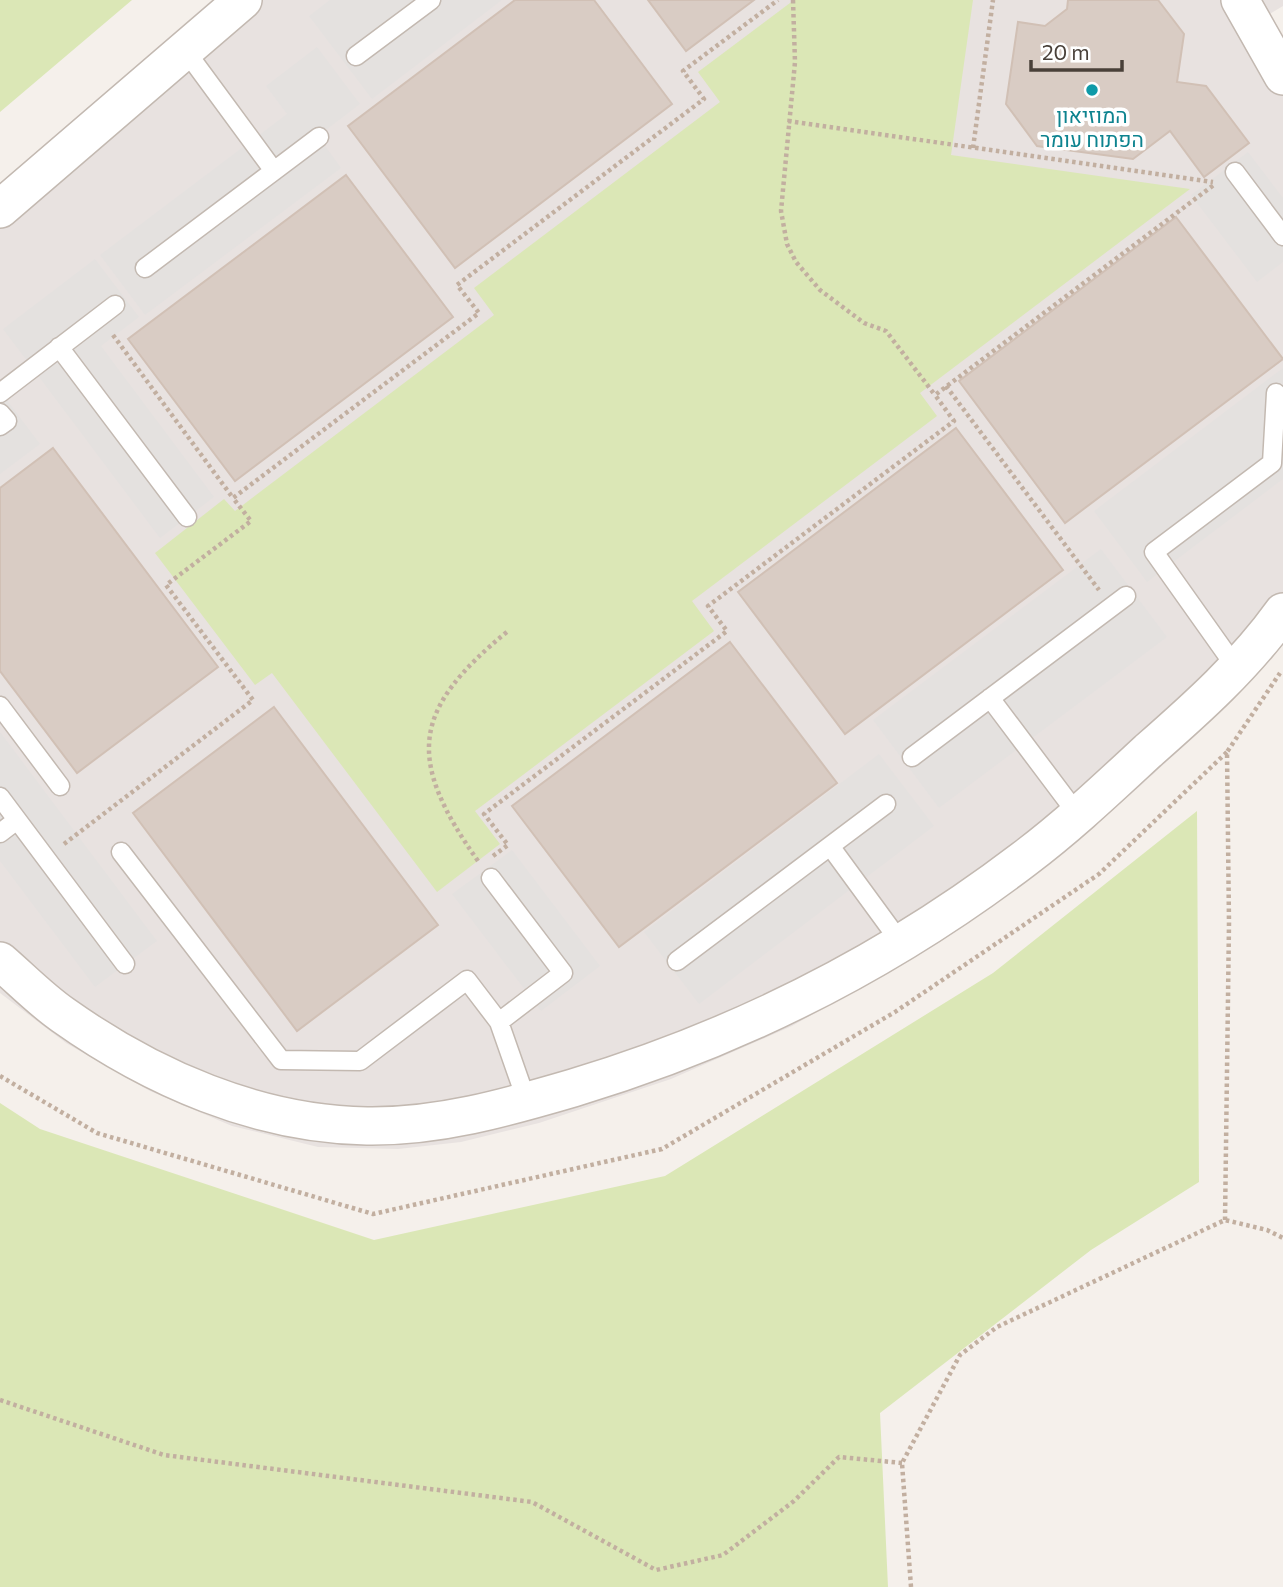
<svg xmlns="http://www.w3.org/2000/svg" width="1283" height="1587" font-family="Commissioner,Heebo,sans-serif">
<rect width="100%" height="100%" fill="#f5f0eb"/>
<path fill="#e8e2e0" d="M212 0H1283V6L1268 15 1283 38V642L1228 705 1139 787 1073 845 999 899 876 978 792 1026 671 1079 539 1123 461 1142 398 1149 318 1147 232 1126 150 1091 66 1043 0 993V183Z"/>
<path fill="#dbe7b6" d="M0 0H132L0 112Z
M794 0H973L951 155 1190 189 920 393 937 416 692 601 714 631 475 811 500 844 437 892 272 673 255 685 155 553 224 499 235 511 494 315 474 288 720 102 698 72Z
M1197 811 1199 1182 1091 1250 880 1413 888 1587H0V1103L40 1129 374 1240 665 1176 993 973Z"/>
<path fill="#e4e1df" d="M330 0H502L372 99 309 16Z
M317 47 360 104 318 136 341 168 145 315 100 255 287 114 266 86Z
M1248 152 1283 198V262L1257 282 1191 195Z
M95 259 139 317 101 346 214 497 160 538 3 329Z
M1283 368V479L1147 582 1094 511Z
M0 391 40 444 0 474Z
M1101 549 1167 637 939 808 873 720Z
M0 732 157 941 95 987 0 861Z
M879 754 934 826 699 1004 644 932Z
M512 850 600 966 541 1011 452 894Z"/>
<path fill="#d9ccc4" stroke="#d1c0b5" stroke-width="2" d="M515 0H594L672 104 455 268 348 126Z
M648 0H754L686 51Z
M1068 0H1158L1184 34 1177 82 1206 86 1249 143 1204 177 1170 131 1133 159 1037 146 1006 104 1018 22 1045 26 1067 9Z
M346 175 453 317 235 481 128 339Z
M1176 217 1283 359 1065 523 959 381Z
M956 428 1063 570 845 734 738 592Z
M53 448 218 667 77 773 0 671V488Z
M730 642 837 783 619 947 512 806Z
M274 707 438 925 297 1031 133 813Z"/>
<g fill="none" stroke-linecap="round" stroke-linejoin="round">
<defs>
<path id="service" d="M185 50 274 171
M356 56 431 0
M1235 172 1283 236
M145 268 319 137
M59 347 187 517
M0 393 115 305
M0 413 7 421 0 426
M1237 669 1154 552 1272 463 1276 393
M990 698 1078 815
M0 706 60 786
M912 757 1126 596
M0 797 125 964
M0 833 17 820
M830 846 901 943
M121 852 281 1060 360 1061 467 980 499 1022 527 1102
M491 878 563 973 499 1022
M677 961 886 804"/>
<path id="minor" d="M1240 0 1283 76
M0 209 243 0
M0 961C21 979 40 999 63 1015 152 1078 257 1124 367 1126 438 1127 505 1108 573 1088 736 1039 889 962 1024 859 1068 826 1108 788 1148 751 1197 708 1245 665 1283 612"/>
</defs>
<use href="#service" stroke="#c3b9b1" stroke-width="21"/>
<use href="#minor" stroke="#c3b9b1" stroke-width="40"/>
<path stroke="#c2afa0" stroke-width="4.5" stroke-dasharray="3.5 3.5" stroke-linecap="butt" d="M793 0 795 62 781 211 787 244 796 262 820 290 864 323 886 331 935 395
M788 121 1213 182
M973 148 993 0
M113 335 233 498 479 313 457 285 704 99 683 71 778 0
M946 386 1099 590
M64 844 253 700 166 585 251 521 233 498
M493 856 508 845 484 814 727 631 708 606 954 421 935 395 1215 184
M478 861C406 759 411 710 508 631
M0 1076 97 1133 373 1214 662 1149 895 1012 1099 874 1227 752
M1225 1220 1229 923 1227 752 1280 673
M0 1400 164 1455 532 1502 656 1570 723 1555 794 1501 839 1457 902 1463
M911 1587 902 1463 960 1355 997 1327 1225 1220 1267 1230 1283 1238"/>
<use href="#service" stroke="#fff" stroke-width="18"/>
<use href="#minor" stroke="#fff" stroke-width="37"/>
</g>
<circle fill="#0f9aa8" stroke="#fff" stroke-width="2.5" cx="1092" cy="90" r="7"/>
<g text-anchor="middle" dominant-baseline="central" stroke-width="7" stroke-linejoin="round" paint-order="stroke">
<g font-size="21" fill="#0d838f" stroke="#fff">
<text x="1092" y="114">המוזיאון<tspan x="1092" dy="24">הפתוח עומר</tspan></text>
</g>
</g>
<path d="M1031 60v10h91v-10" fill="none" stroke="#494039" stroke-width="3.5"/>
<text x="1042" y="60" font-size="21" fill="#494039" stroke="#ffffff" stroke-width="5" paint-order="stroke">20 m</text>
</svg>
